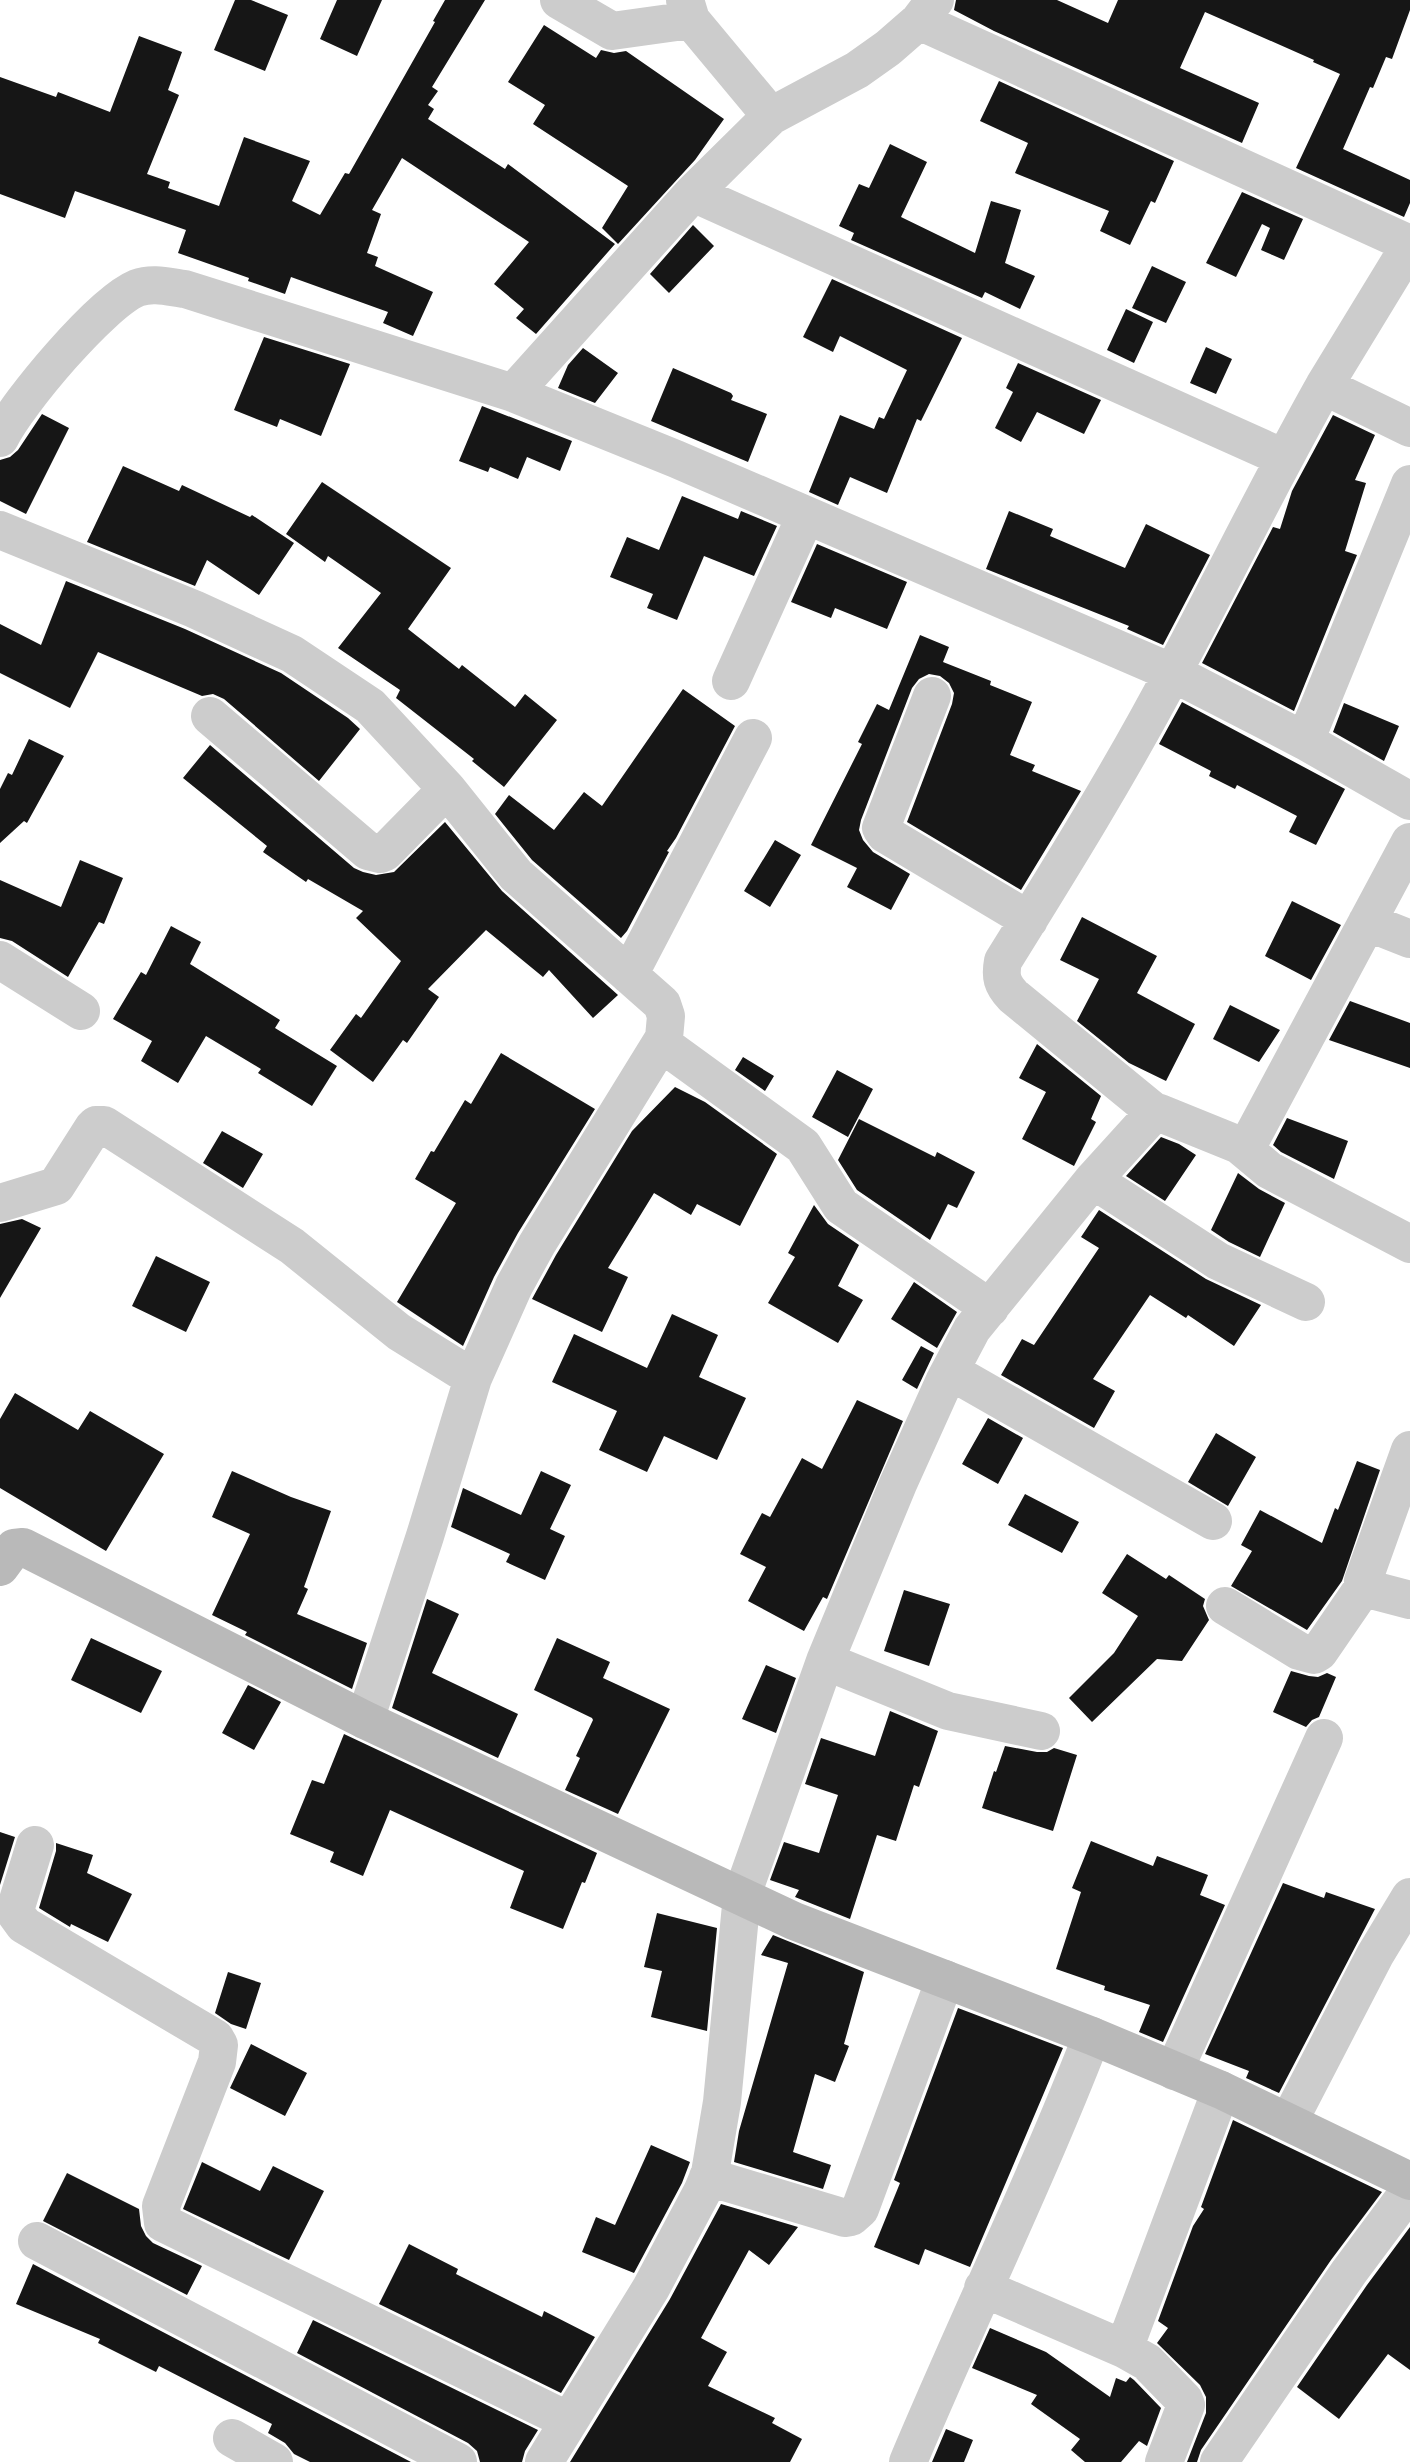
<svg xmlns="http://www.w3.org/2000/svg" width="1410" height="2462" font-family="'DM Sans',sans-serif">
<rect width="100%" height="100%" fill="#fff"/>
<path fill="#161616" d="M235 0H251L288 15 265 71 214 50Z
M337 0H382L357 56 320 39Z
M445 0H485L432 87 438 91 428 105 434 109 428 119 505 169 508 164 615 244 536 334 516 318 524 309 494 284 529 242 402 158 372 210 381 214 367 253 378 257 375 266 433 292 413 336 383 323 388 312 291 277 285 294 248 281 249 278 178 253 186 230 75 191 65 218 0 194V77L56 97 58 92 110 112 139 36 182 52 168 90 179 95 147 174 170 182 168 188 219 206 244 137 310 161 292 201 320 215 345 173 349 174 435 22 433 21Z
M956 0H1057L1108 23 1118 0H1410V10L1392 59 1386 57 1373 88 1370 87 1343 149 1410 180V203L1404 217 1296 168 1340 74 1313 62 1314 60 1205 12 1180 68 1259 103 1242 143 994 31 954 10Z
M544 25 596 58 601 50 614 53 626 51 724 119 695 160 618 244 602 228 628 186 533 124 545 105 508 82Z
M999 81 1174 161 1155 203 1151 201 1130 245 1100 231 1109 211 1015 173 1028 143 980 121Z
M890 144 927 162 901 217 975 253 991 201 1021 210 1005 263 1035 276 1020 309 985 292 982 298 851 240 854 233 839 226 859 184 869 188Z
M1242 192 1303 219 1284 260 1261 250 1270 228 1262 224 1236 277 1206 263Z
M693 225 714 246 669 293 650 274Z
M1152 266 1186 282 1166 323 1132 308Z
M832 279 962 338 921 421 917 419 887 493 850 477 838 505 809 492 840 415 874 429 879 417 884 419 907 370 840 336 833 352 803 337Z
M1126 309 1153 322 1134 363 1107 350Z
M264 337 350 364 321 436 280 419 277 427 234 410Z
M1206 347 1232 359 1216 394 1190 383Z
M583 348 618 373 595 403 558 388 568 365Z
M1018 363 1101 400 1084 434 1037 412 1021 442 995 428 1013 392 1006 388Z
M673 368 731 393 733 396 731 400 767 414 748 462 651 421Z
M482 406 572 441 560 471 527 457 518 479 490 467 488 472 459 461Z
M42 414 69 428 26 514 0 501V460L10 457 18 450Z
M1333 415 1375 435 1355 480 1366 483 1345 551 1357 555 1294 711 1202 663 1273 527 1280 529 1292 491Z
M123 466 179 491 182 485 250 517 252 515 294 543 259 595 207 560 195 586 87 542Z
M322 482 451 568 408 629 459 669 462 665 515 707 525 694 557 720 504 787 472 761 474 759 396 698 400 690 338 648 381 593 328 556 325 562 286 534Z
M682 496 738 519 741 511 777 526 754 576 704 556 677 620 647 608 653 594 610 577 627 537 659 550Z
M1009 511 1053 529 1050 536 1125 568 1146 524 1210 555 1163 645 1127 629 1129 626 986 569Z
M817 544 907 582 887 629 835 608 831 618 791 602Z
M66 581 185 629 281 673 348 718 360 729 319 781 224 699 213 694 202 696 98 652 70 708 0 673V624L41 645Z
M920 635 949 647 943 662 991 681 990 685 1032 702 1010 755 1035 765 1032 771 1081 791 1021 890 907 822 952 704 954 693 949 683 940 676 929 674 919 679 912 688 861 820 859 830 863 840 873 852 910 874 891 910 847 887 857 868 811 845 862 744 858 742 877 704 889 710Z
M683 689 735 726 676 838 667 851 669 852 627 931 621 938 532 860 495 814 509 795 554 830 584 792 602 806Z
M1182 702 1345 789 1316 845 1289 832 1297 816 1237 785 1235 789 1209 776 1211 771 1159 744Z
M1344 703 1399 726 1384 761 1333 732Z
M29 739 64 756 27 823 24 821 0 843V789L8 773 12 775Z
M210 745 354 868 363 872 376 875 394 872 445 822 502 891 618 995 593 1018 549 970 543 977 486 930 428 989 439 997 407 1043 403 1040 373 1082 330 1050 356 1014 361 1018 401 961 356 918 363 911 308 879 306 882 263 852 267 846 183 778Z
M775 840 801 855 770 907 744 891Z
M80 860 123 878 104 924 99 922 68 977 12 941 0 938V880L61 907Z
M1292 901 1341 925 1311 980 1265 956Z
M1082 917 1157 956 1137 993 1195 1024 1166 1081 1129 1063 1077 1021 1099 979 1060 960Z
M171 926 201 942 190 964 280 1020 275 1028 337 1066 312 1106 258 1073 261 1069 206 1036 178 1083 141 1061 152 1041 113 1019 141 972 146 975Z
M1350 1001 1410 1023V1068L1329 1040Z
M1230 1005 1280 1030 1259 1062 1213 1039Z
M1037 1044 1101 1096 1091 1119 1096 1122 1074 1166 1022 1139 1046 1092 1019 1078Z
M501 1053 595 1109 518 1233 494 1277 463 1346 397 1302 456 1203 415 1179 431 1151 434 1152 465 1100 471 1104Z
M743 1057 774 1076 765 1091 735 1070Z
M837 1070 873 1089 848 1137 812 1117Z
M675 1087 705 1102 777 1154 740 1226 697 1204 691 1215 654 1193 608 1268 628 1277 602 1332 532 1299 556 1255 632 1131Z
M1287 1118 1348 1141 1334 1179 1281 1152 1273 1145Z
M859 1119 935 1157 937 1152 975 1172 957 1208 948 1204 930 1240 857 1190 838 1160Z
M222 1131 263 1154 243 1188 203 1163Z
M1161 1137 1179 1144 1196 1155 1165 1201 1126 1176Z
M1238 1173 1259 1189 1285 1203 1260 1257 1229 1242 1211 1230Z
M814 1205 828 1224 859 1245 838 1286 863 1300 838 1343 768 1303 795 1257 788 1253Z
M1099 1210 1206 1279 1261 1305 1234 1346 1188 1315 1186 1318 1150 1295 1093 1379 1115 1391 1094 1428 1001 1375 1022 1339 1034 1345 1099 1248 1081 1237Z
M22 1219 41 1228 0 1298V1224Z
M156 1256 210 1282 186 1332 132 1306Z
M914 1282 957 1312 937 1348 891 1319Z
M672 1314 718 1335 699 1377 746 1398 717 1460 664 1436 647 1472 599 1450 617 1411 552 1382 574 1334 647 1368Z
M921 1346 934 1353 917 1389 902 1380Z
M15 1393 78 1430 90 1411 164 1454 106 1551 0 1488V1419Z
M857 1400 903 1421 827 1599 823 1597 804 1631 748 1601 766 1567 740 1554 762 1513 770 1517 802 1458 822 1469Z
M988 1418 1023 1438 998 1484 962 1464Z
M1216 1433 1256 1457 1228 1506 1188 1482Z
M1357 1461 1380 1470 1342 1581 1307 1630 1231 1586 1252 1551 1241 1545 1260 1510 1322 1543 1335 1508 1338 1510Z
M232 1471 291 1497 331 1511 304 1587 308 1589 297 1614 367 1643 352 1689 245 1635 247 1632 212 1615 250 1534 212 1517Z
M541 1471 571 1485 550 1529 565 1536 545 1580 506 1562 510 1554 451 1527 463 1488 521 1515Z
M1025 1494 1079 1522 1062 1553 1008 1525Z
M1127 1554 1166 1579 1169 1575 1205 1599 1203 1606 1209 1620 1182 1661 1157 1659 1092 1722 1069 1698 1114 1653 1138 1616 1102 1593Z
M904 1590 950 1604 929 1666 884 1651Z
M427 1599 459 1614 432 1673 518 1714 498 1758 392 1708Z
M91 1638 162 1671 141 1713 71 1680Z
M557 1638 610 1662 603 1678 670 1709 618 1814 565 1790 580 1758 576 1756 593 1720 592 1718 534 1690Z
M766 1665 796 1678 776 1733 742 1719Z
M1291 1671 1309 1676 1318 1677 1327 1673 1336 1677 1319 1717 1312 1720 1306 1727 1273 1712Z
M248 1685 281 1702 254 1750 222 1733Z
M890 1711 938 1731 919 1787 914 1785 896 1841 877 1835 850 1919 795 1897 799 1890 770 1880 784 1842 819 1853 838 1795 805 1784 821 1738 875 1756Z
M344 1734 597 1853 585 1883 582 1882 563 1929 510 1908 524 1871 390 1810 363 1876 330 1862 334 1852 290 1834 312 1780 324 1784Z
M1005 1746 1037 1752H1047L1054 1748 1077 1755 1053 1831 982 1808 994 1771 996 1772Z
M0 1832 15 1837 0 1885Z
M1091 1841 1153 1866 1157 1856 1208 1875 1200 1895 1225 1905 1163 2042 1139 2032 1150 2005 1104 1990 1105 1986 1056 1969 1081 1892 1072 1888Z
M56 1843 93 1855 87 1873 132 1894 108 1942 71 1924 70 1927 39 1908 56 1851Z
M1283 1883 1324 1898 1326 1892 1375 1909 1279 2093 1246 2078 1249 2071 1205 2054Z
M657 1913 717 1928 707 2031 651 2017 662 1971 644 1967Z
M773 1935 864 1972 844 2044 849 2046 835 2082 815 2074 793 2152 831 2165 823 2189 734 2162 739 2131 788 1963 761 1955Z
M228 1972 261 1983 246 2029 231 2024 215 2013Z
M958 2008 1063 2048 970 2267 925 2249 919 2265 874 2247 900 2183 894 2180Z
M251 2044 307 2073 285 2116 230 2088Z
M1233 2120 1382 2192 1331 2260 1201 2450 1197 2462H1187L1206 2413V2397L1200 2385 1157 2343 1168 2328 1158 2321 1193 2226 1204 2209 1201 2207Z
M651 2145 690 2162 682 2183 634 2273 582 2252 596 2217 615 2225Z
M202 2162 260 2191 273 2166 324 2191 289 2260 183 2209Z
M67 2173 139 2209 141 2226 146 2236 153 2243 202 2266 187 2295 43 2221Z
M721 2204 798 2227 769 2265 749 2250 701 2338 727 2352 708 2386 775 2418 772 2423 802 2439 790 2462H570L670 2299Z
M1410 2227V2370L1388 2354 1339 2419 1297 2387 1367 2285Z
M409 2244 458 2269 456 2274 542 2317 544 2311 595 2337 561 2393 379 2304Z
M33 2264 411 2462H310L294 2454 285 2443 268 2433 272 2424 159 2366 156 2372 98 2343 100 2339 16 2304Z
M313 2320 538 2430 525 2451 522 2462H480L477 2451 468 2443 297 2353Z
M990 2328 1046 2352 1110 2397 1116 2378 1126 2382 1130 2377 1134 2380 1161 2408 1147 2446 1139 2441 1121 2462H1085L1071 2450 1080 2439 1031 2404 1037 2395 972 2368Z
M946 2429 973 2440 964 2462H932Z"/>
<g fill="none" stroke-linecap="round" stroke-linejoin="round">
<path stroke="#ccc" stroke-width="38" d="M559 0 612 31 691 20
M685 0 691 20 771 116
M919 21 1410 244
M693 193 1284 458
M1410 245 1324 386 1410 428
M513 393 693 193 771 116 857 70 888 48 919 21 935 0
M0 438C17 403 101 303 137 288 153 282 169 287 185 289L513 393 676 459 1173 673 1305 741 1410 801
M0 530 194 609 292 654 370 706 447 789 385 852 380 854 368 851 210 716
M731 681 806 515
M932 696 881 828 885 834 1029 920
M1305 741 1410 484
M1367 922 1410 939
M0 960 81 1011
M629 975 753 738
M661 1043 803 1146 841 1206 990 1308
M1157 1114 1013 996C1002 984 1000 977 1003 961 1062 866 1121 771 1173 672 1224 577 1271 480 1324 386
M1239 1145 1269 1170 1410 1244
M1093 1180 1218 1261 1306 1302
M0 1203 56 1186 93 1128 96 1125H104L292 1246 399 1332 473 1378
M950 1371 1213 1521
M1410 1450 1363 1581 1368 1589 1410 1600
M1225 1606 1299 1651 1314 1655 1319 1652 1365 1585
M825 1661 948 1711 1041 1731
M365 1720 425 1536 473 1378 514 1286 537 1244 664 1038 666 1016 662 1004 516 875 447 789
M35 1845 16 1907V1914L24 1925 215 2038 219 2045 217 2062 161 2206 163 2223 569 2421
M1174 2071 1324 1738
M1289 2121 1375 1955 1410 1897
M708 2177 845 2218 851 2217 860 2209 945 1979
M37 2241 458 2462
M983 2288 1124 2349 1147 2362 1184 2400 1186 2405 1164 2462
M1124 2349 1221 2090
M232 2438 274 2462
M544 2462 651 2288 702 2192 710 2173 722 2102 742 1895 825 1661 898 1484 944 1382 972 1329 1093 1180 1152 1115 1160 1113 1239 1145 1251 1139 1410 842
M908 2462C968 2319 1036 2180 1092 2036
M1219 2462 1349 2272 1410 2190"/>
<path stroke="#b9b9b9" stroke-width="38" d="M0 1567 14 1548 23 1547 365 1720 794 1921 1092 2036 1221 2090 1410 2181"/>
</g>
</svg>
